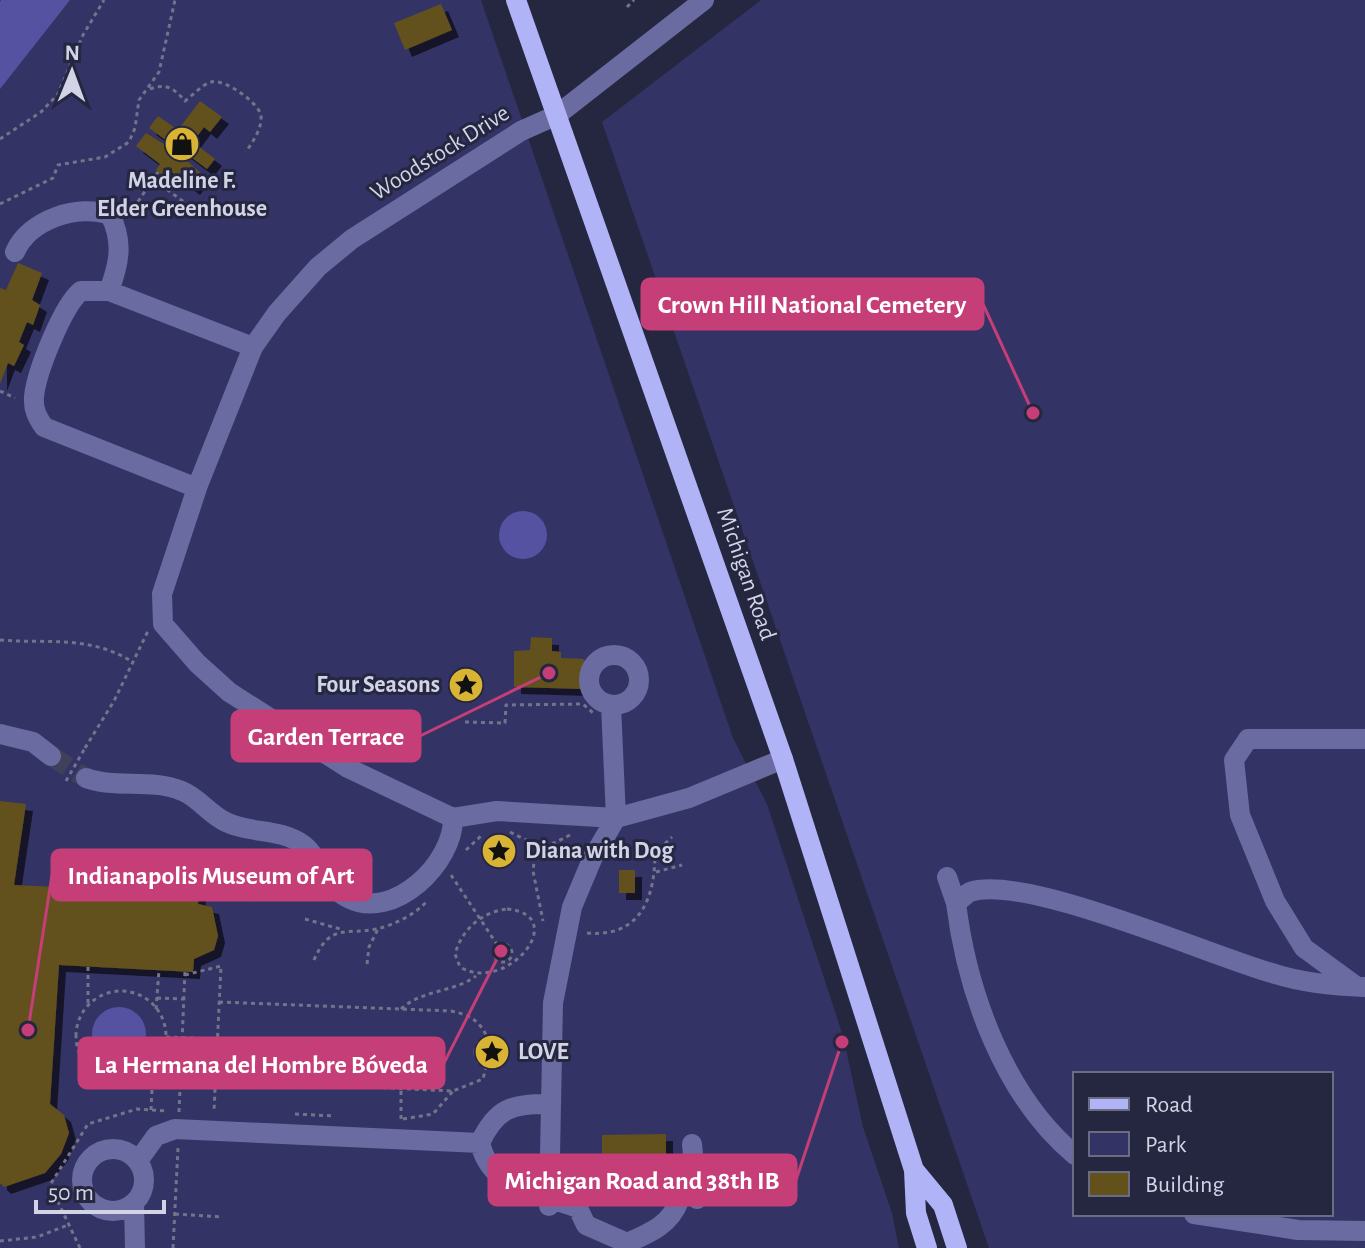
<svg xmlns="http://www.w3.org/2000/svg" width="1365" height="1248" font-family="'Alegreya Sans',sans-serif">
<defs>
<filter id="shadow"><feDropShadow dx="7" dy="7" stdDeviation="0" flood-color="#0009"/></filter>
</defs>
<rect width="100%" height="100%" fill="#252640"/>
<path fill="#343365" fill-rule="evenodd" d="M0 0H481L733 738 767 804 843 1036 863 1127 892 1213 899 1248H0Z
M761 0H1365V1248H989L602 122ZM1075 1074H1331V1214H1075Z"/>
<path fill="#5452a1" d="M1 0H70L0 89V2Z
M499 535a24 24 0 1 1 48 0a24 24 0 1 1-48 0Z
M92 1034a27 27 0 1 1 54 0a27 27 0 1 1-54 0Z"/>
<path fill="#62511b" filter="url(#shadow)" d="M441 4 452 30 405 50 394 23Z
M200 101 222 117 210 132 204 127 193 142 215 159 207 169 180 149 178 153 203 175 193 188 166 168 161 175 156 170 160 164 136 146 146 133 172 149 174 146 149 128 158 116 178 130Z
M18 263 42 273 32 300 40 305 33 325 27 322 19 342 24 345 14 366 8 363 0 384V288L6 290Z
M531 637 552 638V651L561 652V658L584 659 583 689 514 687V651L530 650Z
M0 801 26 804 14 885 199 894 198 904 212 907 218 936 214 950 194 959 193 972 59 965 50 1104 64 1115 69 1133 61 1154 45 1173 4 1187 0 1183Z
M619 870H635V893H619Z
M666 1134V1165H632V1157H602V1135Z"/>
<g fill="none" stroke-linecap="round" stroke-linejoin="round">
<path stroke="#3f4059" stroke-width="20" stroke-dasharray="20 10" stroke-linecap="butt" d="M51 756 86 778"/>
<path stroke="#73748a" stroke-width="3" stroke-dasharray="4 4" stroke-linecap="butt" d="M627 7 634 0
M150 89C166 83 174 88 185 101 193 95 203 84 211 82 225 78 260 104 261 116 262 129 253 141 246 152
M0 139 41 112 58 94 83 35 104 0
M154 180 199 213
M0 204 53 178 58 165 105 157 129 142 135 128 139 100 159 72 175 0
M129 215 158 172
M0 391 15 398
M0 640C48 644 88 635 131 661
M465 722 505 723 506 705 583 704 593 713
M85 748 114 701 148 631
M510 832 536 845 533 871 543 921
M536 845 554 843 570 835
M466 850 483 834
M656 872 682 865
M451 875 498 946
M220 887 252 900
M507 909C572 915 507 995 460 967L455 954C462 929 482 912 507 909Z
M305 919 340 929
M587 933C641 938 655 897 655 853L672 837
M494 953a9 9 0 1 1 18 0a9 9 0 1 1-18 0Z
M314 960C330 923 346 935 377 929 394 925 416 914 427 901
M367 964 369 947 378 929
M88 967V1003
M185 975 221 966 214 1111
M76 1036a45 45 0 1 1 90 0a45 45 0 1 1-90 0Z
M157 998 184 999
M219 1002 451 1011C470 1015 479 1020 487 1037
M156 1009 159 970
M401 1009C423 989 453 993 476 976
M475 1052a16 16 0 1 1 32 0a16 16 0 1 1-32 0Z
M166 1037 217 1039
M153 1077H181
M215 1080 453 1091 483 1079 486 1067
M151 1110 153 1070
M179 1112 185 971
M295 1114 335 1116
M401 1119V1088
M403 1119 433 1114 453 1091
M175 1214 223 1217
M0 1241 37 1237 68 1225
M80 1248 50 1185 88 1124 137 1109 167 1111
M173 1248 178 1148"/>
<path stroke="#696ba1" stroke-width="20" d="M704 0 557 115 521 131 352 239 318 267 277 313 253 347 198 485 162 594 163 624 197 663 229 692 348 768 453 818 497 811 616 818 689 798 783 759
M15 252C29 220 78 203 110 215 124 242 119 264 109 291
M197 488 44 427C37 417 33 409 34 397 36 373 63 305 81 291H109L253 347
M589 680a25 25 0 1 1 50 0a25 25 0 1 1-50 0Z
M0 734 33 742 51 756
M86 778C116 789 150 778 182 791 198 797 210 815 226 822 250 834 279 828 302 844 320 856 322 885 348 898 394 922 454 862 453 818
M947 877 956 903
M1356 986 1304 948 1275 901 1240 815 1234 760 1248 739H1365
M550 1104C513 1103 496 1108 480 1143 491 1190 539 1193 578 1208
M692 1144 697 1199
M82 1180a31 31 0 1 1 62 0a31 31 0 1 1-62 0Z
M1075 1155C1004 1096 967 992 956 903 960 900 966 894 970 892 1024 873 1213 957 1275 974 1304 983 1335 986 1365 987
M138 1161 156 1136 175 1129 480 1143
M630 1177 662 1186 679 1201C670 1225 650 1233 627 1243L586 1225 578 1208 582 1194 605 1183Z
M134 1203 135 1248
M549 1206 553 1003 572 907 593 857 616 818 611 705
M1194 1214 1298 1230 1365 1231"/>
<path stroke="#b0b3f5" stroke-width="20" d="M516 0 783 759 914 1170 916 1213 927 1248
M914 1170 943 1205 957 1248"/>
<path stroke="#73748a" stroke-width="3" stroke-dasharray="4 4" stroke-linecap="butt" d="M66 781 85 748"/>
</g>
<defs>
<symbol id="shop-disc" viewBox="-11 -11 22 22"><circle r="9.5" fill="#d9b434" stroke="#252640"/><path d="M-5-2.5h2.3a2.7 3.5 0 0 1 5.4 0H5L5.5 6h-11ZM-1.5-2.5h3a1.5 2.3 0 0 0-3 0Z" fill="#111"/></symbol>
<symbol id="sight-disc" viewBox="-11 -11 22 22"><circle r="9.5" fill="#d9b434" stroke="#252640"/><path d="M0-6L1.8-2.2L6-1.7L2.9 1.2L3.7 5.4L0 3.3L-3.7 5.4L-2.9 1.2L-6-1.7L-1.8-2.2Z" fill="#111"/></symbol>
</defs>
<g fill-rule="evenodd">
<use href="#shop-disc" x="162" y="124" width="40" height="40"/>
<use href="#sight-disc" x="446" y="665" width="40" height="40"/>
<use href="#sight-disc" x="479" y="831" width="40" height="40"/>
<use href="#sight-disc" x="472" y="1032" width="40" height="40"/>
</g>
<g text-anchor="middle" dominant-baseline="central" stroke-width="6" stroke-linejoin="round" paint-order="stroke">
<g font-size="24" fill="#d2d4e5" stroke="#252640">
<text transform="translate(440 153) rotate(-32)">Woodstock Drive</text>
<text transform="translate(746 574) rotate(71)">Michigan Road</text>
</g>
<g font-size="24" font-weight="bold" fill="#d2d4e5" stroke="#252640" text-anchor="start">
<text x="182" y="181" text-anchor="middle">Madeline F.<tspan x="182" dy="28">Elder Greenhouse</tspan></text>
<text x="440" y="685" text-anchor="end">Four Seasons</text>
<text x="525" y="851">Diana with Dog</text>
<text x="518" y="1052">LOVE</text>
</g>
</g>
<path fill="none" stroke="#c53e77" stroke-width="3" d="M1033 413L983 304M549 673L420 736M28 1030L52 875M501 951L444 1063M842 1042L796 1180"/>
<g fill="#c53e77" stroke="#252640" stroke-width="3">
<circle cx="1033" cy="413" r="8"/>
<circle cx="549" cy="673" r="8"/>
<circle cx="28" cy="1030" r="8"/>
<circle cx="501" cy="951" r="8"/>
<circle cx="842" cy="1042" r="8"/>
</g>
<g fill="#c53e77" stroke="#c53e77" stroke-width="3">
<rect x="642" y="279" width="341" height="50" rx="8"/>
<rect x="232" y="711" width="188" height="50" rx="8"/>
<rect x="52" y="850" width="319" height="50" rx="8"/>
<rect x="79" y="1038" width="365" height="50" rx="8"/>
<rect x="489" y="1155" width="307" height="50" rx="8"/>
</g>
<g font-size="26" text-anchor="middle" font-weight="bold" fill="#fff">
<text x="812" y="313">Crown Hill National Cemetery</text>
<text x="326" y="745">Garden Terrace</text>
<text x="211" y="884">Indianapolis Museum of Art</text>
<text x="261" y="1073">La Hermana del Hombre Bóveda</text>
<text x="642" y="1189">Michigan Road and 38th IB</text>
</g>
<rect x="1073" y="1072" width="260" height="144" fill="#252640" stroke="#6a6c82" stroke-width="2"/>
<rect x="1089" y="1098" width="40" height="12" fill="#b0b3f5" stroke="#6a6c82" stroke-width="2"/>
<text x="1145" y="1112" font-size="24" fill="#d2d4e5">Road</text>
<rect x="1089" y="1132" width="40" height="24" fill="#343365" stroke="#6a6c82" stroke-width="2"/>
<text x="1145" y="1152" font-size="24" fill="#d2d4e5">Park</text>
<rect x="1089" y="1172" width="40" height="24" fill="#62511b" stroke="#6a6c82" stroke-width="2"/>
<text x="1145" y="1192" font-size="24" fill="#d2d4e5">Building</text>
<g transform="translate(72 72) rotate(1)" stroke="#252640" stroke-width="6" paint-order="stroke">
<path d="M0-6L14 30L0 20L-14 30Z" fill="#d2d4e5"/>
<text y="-12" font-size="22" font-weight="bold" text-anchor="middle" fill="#d2d4e5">N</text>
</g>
<path d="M36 1200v12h128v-12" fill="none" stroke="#d2d4e5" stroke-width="4"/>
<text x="48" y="1200" font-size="24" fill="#d2d4e5" stroke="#252640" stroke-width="6" paint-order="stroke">50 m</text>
</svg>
